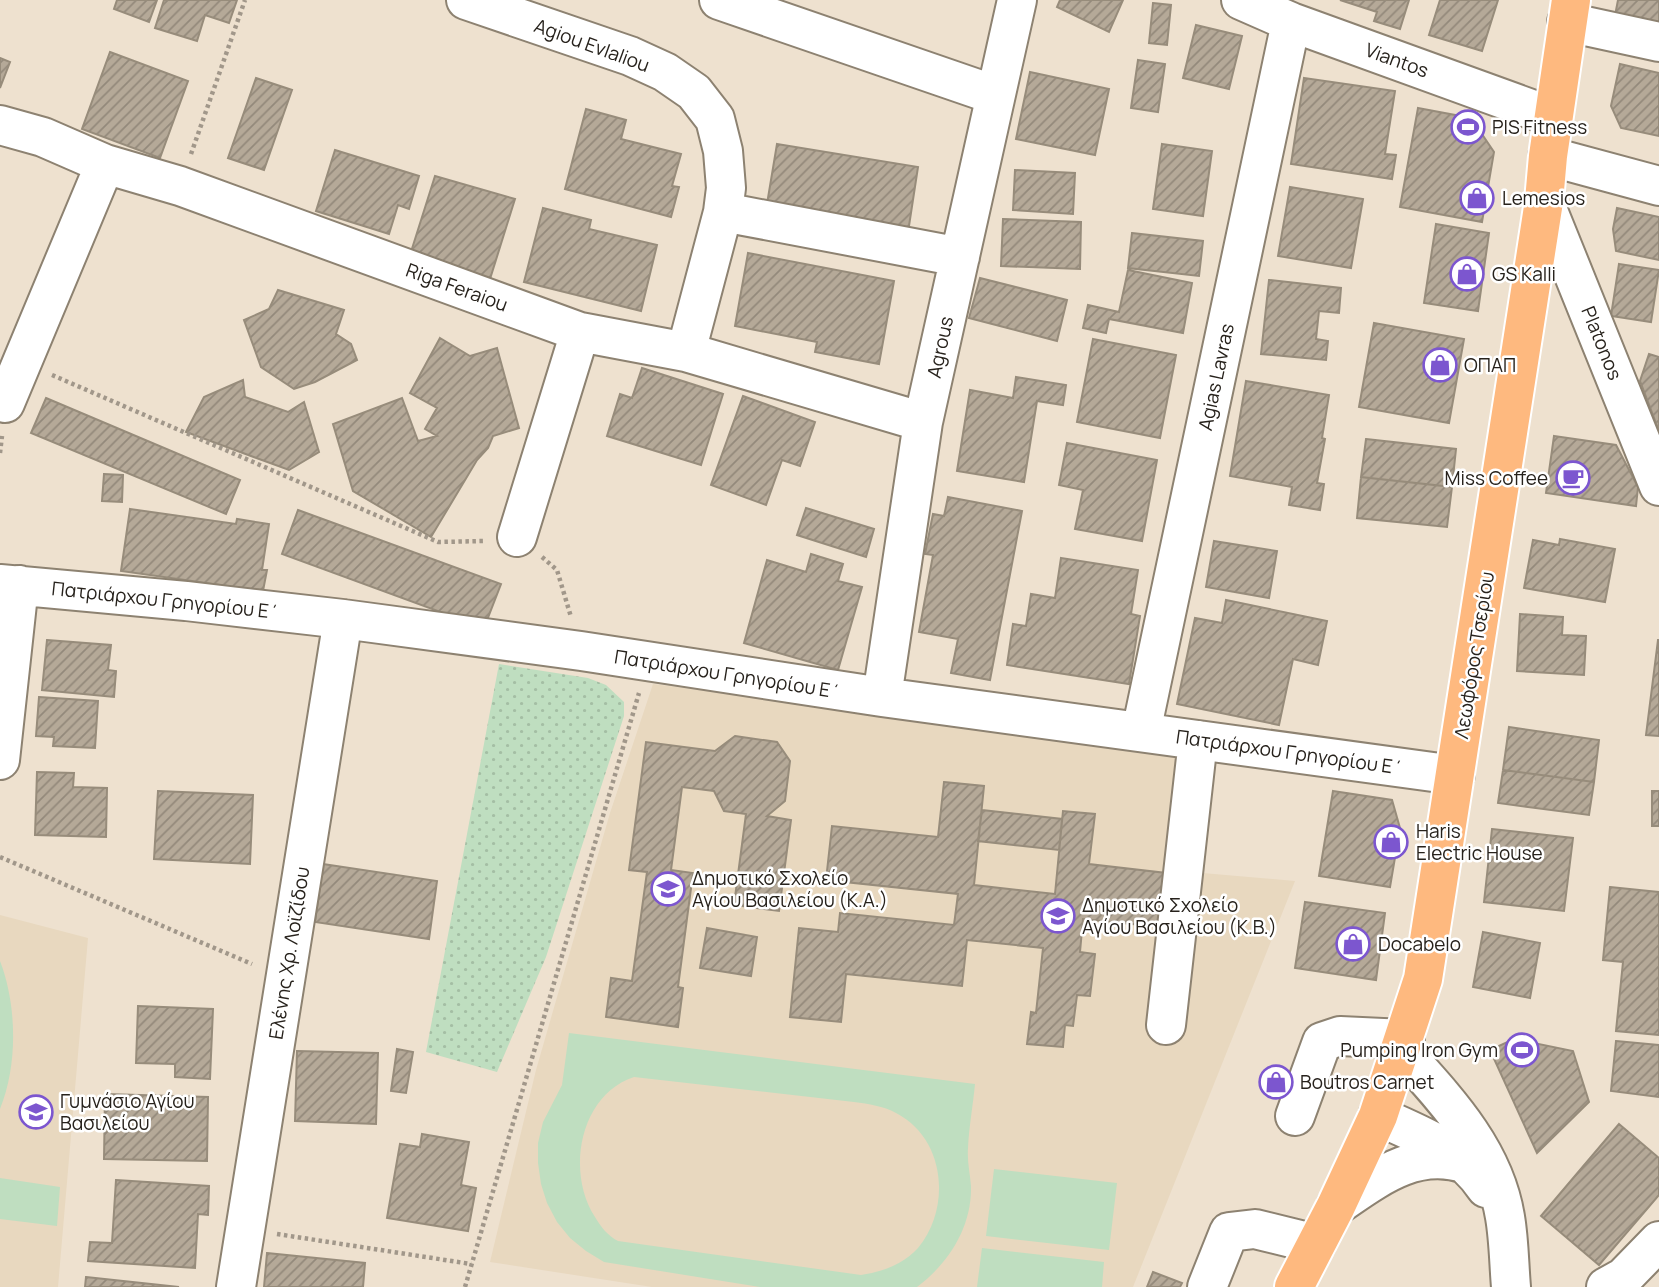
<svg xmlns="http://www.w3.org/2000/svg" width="1659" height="1287" font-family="Manrope,sans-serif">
<defs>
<pattern id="green-dots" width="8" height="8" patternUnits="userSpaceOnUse" patternTransform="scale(1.75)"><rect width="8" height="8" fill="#bfdec0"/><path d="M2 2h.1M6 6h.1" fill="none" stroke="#a4bea4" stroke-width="1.8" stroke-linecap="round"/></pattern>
<pattern id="building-hatch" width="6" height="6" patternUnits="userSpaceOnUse" patternTransform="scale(1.75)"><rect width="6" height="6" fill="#b5a998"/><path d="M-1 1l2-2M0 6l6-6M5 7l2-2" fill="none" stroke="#93897b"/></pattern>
</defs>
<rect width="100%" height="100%" fill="#eee1cf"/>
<path fill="#e8d8bf" d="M653 684 1208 755 1191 872 1295 881 1133 1287H652L490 1262 536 1070 610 813Z
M0 915 88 938 58 1287H0Z"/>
<path fill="url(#green-dots)" d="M499 664 588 678 606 685 624 702V716L546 957 497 1072 426 1052Z"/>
<path fill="#bfdec0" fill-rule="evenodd" d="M0 961C17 1005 18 1065 0 1109Z
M569 1033 975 1084C973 1105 969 1127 968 1148 967 1161 970 1173 971 1186 972 1227 949 1263 917 1287H760L604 1262 586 1251 570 1238 557 1222 547 1203 541 1184 538 1163V1143L543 1122 562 1085ZM634 1077 854 1102C869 1104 883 1106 896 1113 945 1138 952 1207 918 1248 904 1264 882 1272 861 1275L618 1241C608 1236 601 1227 595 1217 566 1173 579 1095 634 1077Z
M994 1169 1117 1183 1109 1250 986 1236Z
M0 1178 60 1187 57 1226 0 1219Z
M982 1248 1104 1262 1102 1287H977Z"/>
<path fill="url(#building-hatch)" stroke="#978c7b" stroke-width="2" d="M117 0H157L149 22 114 9Z
M164 0H237L229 23 205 15 197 41 155 28Z
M1060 0H1123L1109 32 1057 7Z
M1340 0H1409L1400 29 1374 21 1377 12Z
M1440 0H1498L1482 51 1429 35Z
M1618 0H1659V40L1612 31Z
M1153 3 1171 5 1167 45 1149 43Z
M1196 25 1242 36 1229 89 1183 78Z
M110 52 188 81 160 158 82 129Z
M0 58 10 62 0 88Z
M1138 60 1165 64 1158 112 1131 108Z
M1620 64 1659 73V136L1621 128 1611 106Z
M1030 72 1109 89 1095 155 1016 139Z
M256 78 292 90 264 170 228 158Z
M1304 78 1395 91 1385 154 1396 155 1392 179 1291 164Z
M1418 108 1471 118 1494 152 1482 222 1400 207Z
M586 109 626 120 621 139 681 154 672 186 679 187 671 217 565 189Z
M777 144 918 167 907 239 765 216Z
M1162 144 1212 151 1203 216 1153 209Z
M335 150 419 176 409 209 398 205 389 234 316 211Z
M1015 170 1075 173 1073 214 1013 210Z
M435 176 515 199 490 279 410 255Z
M1290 187 1363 199 1351 268 1278 256Z
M543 208 591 220 589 229 657 245 641 311 524 282Z
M1617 208 1659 217V260L1616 251 1613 229Z
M1003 219 1081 222 1080 269 1001 266Z
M1436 224 1489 233 1478 311 1424 303Z
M1132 233 1203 241 1199 276 1128 268Z
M748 253 894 281 879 364 815 352 817 342 735 326Z
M1619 264 1659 270 1651 322 1611 316Z
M1128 270 1192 283 1183 333 1109 319 1106 333 1083 328 1088 305 1119 312Z
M980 278 1067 300 1057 341 969 318Z
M1269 280 1341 288 1339 313 1319 311 1316 339 1328 341 1326 360 1261 354Z
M278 290 344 310 336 334 351 344 357 360 315 382 294 389 261 367 244 320 269 309Z
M1374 323 1464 339 1449 423 1359 407Z
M440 338 470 356 497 348 519 428 493 436 488 448 477 460 431 537 353 491 333 424 402 398 418 441 437 436 425 429 437 408 410 393Z
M1093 339 1176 355 1160 438 1077 422Z
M1649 354 1659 357V431L1640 381Z
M642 368 723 394 701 465 607 436 620 394 632 398Z
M1016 377 1066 385 1063 405 1037 401 1024 482 957 471 970 390 1013 398Z
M243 380 245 397 288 412 304 402 319 452 289 470 186 432 204 397Z
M1246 381 1329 395 1322 438 1325 439 1317 483 1324 484 1320 510 1289 505 1292 487 1230 476Z
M743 396 815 422 800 466 782 460 766 505 711 485Z
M46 398 240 480 226 514 31 433Z
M1554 436 1616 445 1638 487 1636 506 1546 493Z
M1366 439 1456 449 1452 487 1361 477Z
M1067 443 1157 460 1142 541 1075 529 1083 490 1059 485Z
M104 474 123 475 122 502 102 501Z
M1361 477 1452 487 1447 527 1357 518Z
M948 497 1022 511 990 680 951 673 958 639 919 632 933 555 925 554 933 514 944 516Z
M806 508 874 529 866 557 797 535Z
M130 509 236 524 237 519 269 524 262 570H267L263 591 121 571Z
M298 510 501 584 484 628 282 554Z
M1560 539 1615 549 1605 602 1524 588 1533 540 1559 545Z
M1214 541 1277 551 1269 598 1206 587Z
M811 554 843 564 838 581 862 587 838 670 744 643 767 560 806 572Z
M1061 558 1138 570 1131 614 1140 616 1129 684 1007 665 1013 624 1026 626 1031 594 1055 598Z
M1226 600 1327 621 1318 665 1293 659 1279 725 1177 704 1195 618 1222 623Z
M1520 614 1563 617 1562 635 1586 636 1584 675 1517 671Z
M47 640 111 645 108 670 116 671 114 697 42 690Z
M1658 640H1659V736L1646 735Z
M39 697 98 701 95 748 53 746 54 737 36 736Z
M1509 727 1599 740 1594 782 1503 770Z
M735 736 777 742 790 761 785 801 767 816 791 820 779 911 734 905 746 814 724 811 714 791 682 787 671 870 693 873 678 987 683 988 678 1027 606 1017 611 978 632 981 647 872 629 870 646 742 715 751Z
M1503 770 1594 782 1589 815 1498 803Z
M37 772 74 773 73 787 107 788 106 837 35 835Z
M944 782 984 786 974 885 1055 894 1063 811 1095 814 1089 864 1166 873 1160 927 1083 919 1080 952 1095 954 1090 996 1077 995 1073 1026 1065 1025 1063 1047 1027 1044 1031 1012 1036 1013 1043 948 967 940 962 986 846 974 841 1022 790 1017 799 928 838 932 840 913 954 925 958 894 826 880 832 826 938 837Z
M158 791 253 795 250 864 154 859Z
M1333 791 1392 800 1400 828 1390 887 1319 876Z
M1652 791H1659V826H1652Z
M982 810 1062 819 1059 850 978 841Z
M1492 829 1573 838 1564 911 1484 902Z
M323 864 437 881 429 939 315 922Z
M1610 887 1659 892V1035L1616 1031 1623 962 1603 960Z
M1305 902 1385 913 1376 980 1295 968Z
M707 928 757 937 751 976 700 968Z
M1483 932 1540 943 1530 998 1473 987Z
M138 1006 213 1009 210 1079 175 1077V1064L136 1063Z
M1514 1039 1573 1051 1589 1102 1537 1153 1490 1050Z
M1616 1041 1659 1045V1097L1611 1091Z
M397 1049 413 1052 406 1093 391 1091Z
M297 1051 378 1053 376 1124 295 1121Z
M105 1094 208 1097 207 1161 104 1159Z
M1619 1124 1659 1158V1195L1599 1265 1541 1216Z
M422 1134 469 1142 461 1185 476 1188 468 1231 387 1218 400 1144 420 1147Z
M116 1180 209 1186 208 1215 198 1214 195 1268 88 1261 90 1242 112 1243Z
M267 1253 365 1263 363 1287H264Z
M1153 1272 1182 1283 1180 1287H1147Z
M86 1277 179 1287H85Z"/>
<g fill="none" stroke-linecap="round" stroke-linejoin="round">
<defs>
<path id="minor" d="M466 0 630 56 665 72 694 92 715 119 723 151 726 188 723 212 686 352
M719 0 995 95
M1241 0 1291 22 1553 117
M1567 22 1659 42
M0 125 43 137 105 164 180 186 580 332 686 352 923 422
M1548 156 1659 186
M1544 201 1659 486
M723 212 960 257
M5 403 105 164
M517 537 580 332
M0 584 186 601 343 619 581 651 882 697 1455 775
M882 697 923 422 1017 0
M1141 732 1291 22
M0 760 19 585
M1166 1025 1198 740
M1401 1050C1445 1099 1494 1149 1505 1217 1509 1240 1509 1264 1511 1287
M1295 1116 1322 1042 1340 1036 1405 1039
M1378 1116C1420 1135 1460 1149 1486 1188
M1336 1206C1376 1179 1415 1147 1466 1164
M236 1287 343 619
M1207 1287 1229 1232 1255 1229 1316 1244
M1606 1287 1624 1277 1659 1241"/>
<path id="major" d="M1294 1287 1336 1206 1378 1116 1423 979 1544 201 1548 156 1571 0"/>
</defs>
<use href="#minor" stroke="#8d8271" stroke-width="42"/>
<use href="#major" stroke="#fff" stroke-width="42"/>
<path stroke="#a1978a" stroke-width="4.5" stroke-dasharray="3.5 3.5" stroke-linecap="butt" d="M191 154 245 0
M52 375 438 542 485 541
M0 453 2 436
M542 557 557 570 571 617
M0 857 252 964
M277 1234 471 1264
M465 1287 639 693"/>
<use href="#minor" stroke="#fff" stroke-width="38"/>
<use href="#major" stroke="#feb97f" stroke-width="38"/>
</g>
<defs>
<symbol id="stadium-ring" viewBox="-11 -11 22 22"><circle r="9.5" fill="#fff" stroke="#7c56cf" stroke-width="1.5"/><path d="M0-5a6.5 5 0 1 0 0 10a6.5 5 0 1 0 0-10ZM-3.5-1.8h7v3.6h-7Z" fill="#7c56cf"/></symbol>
<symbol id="shop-ring" viewBox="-11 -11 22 22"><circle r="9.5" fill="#fff" stroke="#7c56cf" stroke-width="1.5"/><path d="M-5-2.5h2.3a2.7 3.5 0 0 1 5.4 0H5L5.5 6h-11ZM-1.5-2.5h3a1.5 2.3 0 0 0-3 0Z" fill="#7c56cf"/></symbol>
<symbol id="cafe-ring" viewBox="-11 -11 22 22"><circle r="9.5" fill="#fff" stroke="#7c56cf" stroke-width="1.5"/><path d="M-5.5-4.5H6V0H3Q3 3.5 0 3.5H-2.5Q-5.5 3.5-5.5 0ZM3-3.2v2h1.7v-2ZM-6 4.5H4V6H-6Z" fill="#7c56cf"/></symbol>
<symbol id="school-ring" viewBox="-11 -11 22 22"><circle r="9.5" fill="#fff" stroke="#7c56cf" stroke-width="1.5"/><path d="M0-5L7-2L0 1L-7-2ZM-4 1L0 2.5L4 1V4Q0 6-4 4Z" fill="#7c56cf"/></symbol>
</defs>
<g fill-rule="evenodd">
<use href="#stadium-ring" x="1449" y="108" width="38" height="38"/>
<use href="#shop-ring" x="1458" y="179" width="38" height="38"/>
<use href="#shop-ring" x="1448" y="255" width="38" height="38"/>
<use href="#shop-ring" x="1421" y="346" width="38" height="38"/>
<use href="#cafe-ring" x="1554" y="459" width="38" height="38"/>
<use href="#shop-ring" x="1372" y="823" width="38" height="38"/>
<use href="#school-ring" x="649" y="870" width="38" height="38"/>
<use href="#school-ring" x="1039" y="897" width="38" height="38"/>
<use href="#shop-ring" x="1334" y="925" width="38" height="38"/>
<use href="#stadium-ring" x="1503" y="1031" width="38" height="38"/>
<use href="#shop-ring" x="1257" y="1063" width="38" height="38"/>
<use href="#school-ring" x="17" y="1093" width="38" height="38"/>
</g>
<g text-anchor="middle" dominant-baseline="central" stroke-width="5" stroke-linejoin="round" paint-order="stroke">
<g font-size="19" fill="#27221c" stroke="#fff">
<text transform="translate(592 45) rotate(20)">Agiou Evlaliou</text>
<text transform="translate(1397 60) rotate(20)">Viantos</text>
<text transform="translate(457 287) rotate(20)">Riga Feraiou</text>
<text transform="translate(1602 343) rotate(68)">Platonos</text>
<text transform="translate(940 347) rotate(-78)">Agrous</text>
<text transform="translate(1216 377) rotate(-78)">Agias Lavras</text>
<text transform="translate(166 600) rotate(6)">Πατριάρχου Γρηγορίου Ε΄</text>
<text transform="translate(1474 655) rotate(-81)">Λεωφόρος Τσερίου</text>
<text transform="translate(728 674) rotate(9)">Πατριάρχου Γρηγορίου Ε΄</text>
<text transform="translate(1290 752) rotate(8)">Πατριάρχου Γρηγορίου Ε΄</text>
<text transform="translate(289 953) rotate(-81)">Ελένης Χρ. Λοϊζίδου</text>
</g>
<g font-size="19" fill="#27221c" stroke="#fff" text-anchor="start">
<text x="1492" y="127">PIS Fitness</text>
<text x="1502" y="198">Lemesios</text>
<text x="1492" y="274">GS Kalli</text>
<text x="1464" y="365">ΟΠΑΠ</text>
<text x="1548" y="478" text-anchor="end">Miss Coffee</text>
<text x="1416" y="831">Haris<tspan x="1416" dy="22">Electric House</tspan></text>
<text x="692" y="878">Δημοτικό Σχολείο<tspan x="692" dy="22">Αγίου Βασιλείου (Κ.Α.)</tspan></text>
<text x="1082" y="905">Δημοτικό Σχολείο<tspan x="1082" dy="22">Αγίου Βασιλείου (Κ.Β.)</tspan></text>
<text x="1378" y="944">Docabelo</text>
<text x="1498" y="1050" text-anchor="end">Pumping Iron Gym</text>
<text x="1300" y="1082">Boutros Carnet</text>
<text x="60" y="1101">Γυμνάσιο Αγίου<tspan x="60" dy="22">Βασιλείου</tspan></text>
</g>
</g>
</svg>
